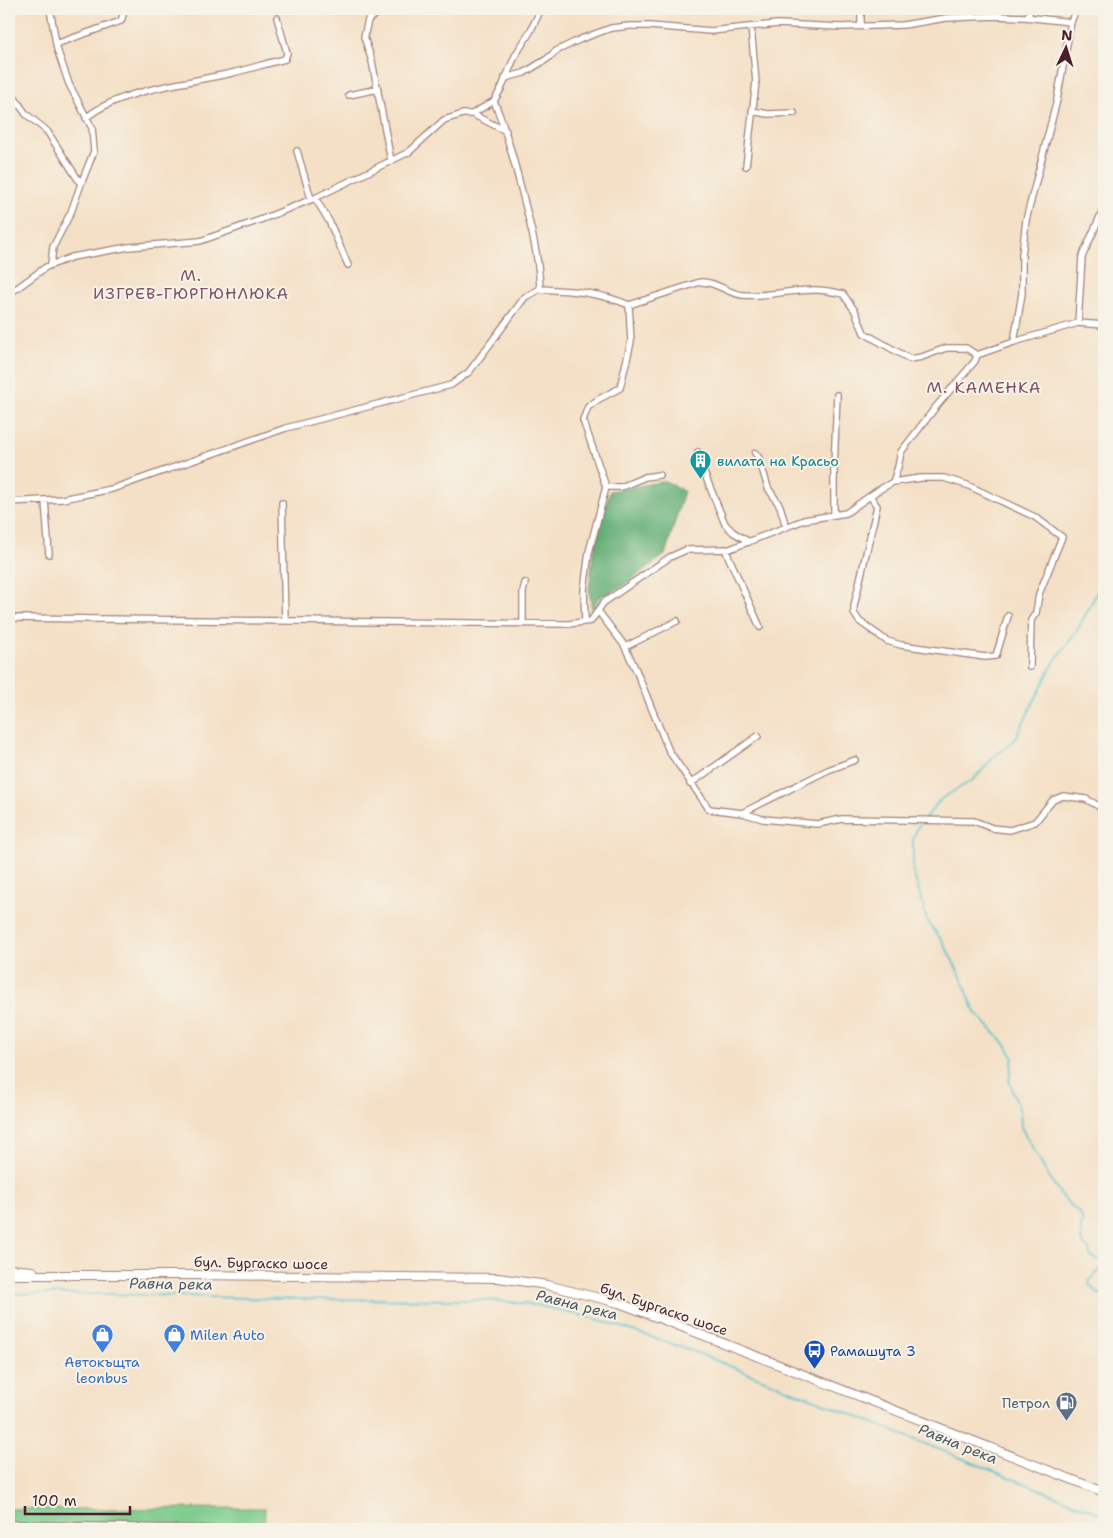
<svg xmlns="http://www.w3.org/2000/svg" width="1113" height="1538" font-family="'Shantell Sans',sans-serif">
<rect width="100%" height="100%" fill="#f7f3e8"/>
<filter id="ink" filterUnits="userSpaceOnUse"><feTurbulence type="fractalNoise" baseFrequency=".02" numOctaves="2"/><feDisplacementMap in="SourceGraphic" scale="10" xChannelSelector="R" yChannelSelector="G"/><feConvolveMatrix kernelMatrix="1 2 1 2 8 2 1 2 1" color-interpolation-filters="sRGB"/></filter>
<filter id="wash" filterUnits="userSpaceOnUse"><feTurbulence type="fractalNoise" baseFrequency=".0096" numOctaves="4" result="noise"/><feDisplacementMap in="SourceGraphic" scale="20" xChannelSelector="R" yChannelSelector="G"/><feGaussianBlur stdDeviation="1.12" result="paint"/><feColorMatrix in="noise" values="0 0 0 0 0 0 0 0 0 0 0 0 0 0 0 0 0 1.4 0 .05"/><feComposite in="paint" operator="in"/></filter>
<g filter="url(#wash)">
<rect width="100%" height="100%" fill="#f4e0c6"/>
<path fill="#7bca8a" stroke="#62745a" d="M265 1508 264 1529H9V1509Z"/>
<path fill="#64ae76" stroke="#576650" d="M665 481 684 491 665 555 621 587 598 598 592 610 589 590 593 554 610 491Z"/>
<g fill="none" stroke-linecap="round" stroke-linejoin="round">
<path stroke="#53c1cb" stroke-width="2" d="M1104 579 1077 631 1054 662 1014 741 994 757 974 779 941 799 917 828 913 840V871L927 920 943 942 962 979 975 1012 1006 1045 1013 1057 1009 1080 1020 1111 1021 1127 1049 1177 1063 1198 1080 1214 1083 1221 1081 1227V1239L1084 1245 1089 1249 1090 1255 1095 1259 1104 1260
M1104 1266 1090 1280 1089 1285 1099 1294 1104 1295
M9 1294H109L283 1299 488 1300 537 1305 600 1320 687 1349 1104 1515"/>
</g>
</g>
<g filter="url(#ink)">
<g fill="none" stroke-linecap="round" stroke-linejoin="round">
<defs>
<path id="street" d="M50 9 57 49 69 84 92 128 94 151 81 184
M383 9 368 20 364 37 372 61 391 161
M1028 17 1030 9
M1071 22 1076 9
M861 25V9
M56 44 121 21 123 15 122 9
M505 78 524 73 547 59 556 51 581 39 611 28 630 26H650L711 31 778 24 841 27 903 25 946 18 996 16 1025 17 1071 22 1057 100 1026 220 1022 255V293L1014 342 977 355
M9 90 26 114 47 131 81 184 71 212 53 247 51 265
M349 95 378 89
M752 111 768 114 794 113
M472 114 506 131
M86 118C120 89 189 83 232 73 250 69 267 63 285 59L287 53 277 18
M297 151 311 199
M746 166 756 82 751 27
M315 198 329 221 348 265
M9 294 46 267 72 257 129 247 200 241 260 220 315 198 409 152 444 120 463 114H472L494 101 502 87 515 56 530 32 541 9
M1078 323 1082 257 1104 208
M1014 342 1078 323 1104 325
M698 452 705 475 725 524 733 532 749 542
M755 453 759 458 768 488 780 506 786 527
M893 482 921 478H944L967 485 1035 517 1062 537 1039 594 1036 613 1031 620 1030 667
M606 487H621L645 477 659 475
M870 496 877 506 854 606V613L859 621 887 641 901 645 985 657 996 656 1008 616
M45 500 49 554
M9 502 62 499 112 489 286 428 451 385 469 372 525 297 540 289C539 256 530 224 522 192 514 161 506 130 494 101
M282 503 285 621
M834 514V468L837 395
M725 549 760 627
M598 611 624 645 636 670 669 751 709 809 742 813 763 819 817 824 842 819 974 821 992 828 1010 830 1035 822 1053 800 1063 796 1086 799 1104 809
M9 618 568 624 591 621 603 603 670 557 686 550 730 549 804 520 846 513 877 491 893 482 898 467 901 452 935 408 975 361 977 355 966 348H946L922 357 910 359 864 333 855 311 843 294C834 292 826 290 817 290 792 289 768 297 743 295 728 294 716 281 700 282L629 305C599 292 573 291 540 289
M585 622 584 590 589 552 606 487 583 420 588 407 599 399 620 388 631 342 629 305
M523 623V592L525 583
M625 647 677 621
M690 784 758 736
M742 813 828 770 855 760
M9 1524 212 1529"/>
<path id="secondary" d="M9 1269 33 1271
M9 1275H191L498 1278 547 1285 619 1303 664 1320 1104 1492"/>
</defs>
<use href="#street" stroke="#9f8078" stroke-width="8"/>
<use href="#secondary" stroke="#9f8078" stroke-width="10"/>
<use href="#street" stroke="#fff" stroke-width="5.5"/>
<use href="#secondary" stroke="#fff" stroke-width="8"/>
</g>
</g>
<defs>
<symbol id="building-pin" viewBox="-11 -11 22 30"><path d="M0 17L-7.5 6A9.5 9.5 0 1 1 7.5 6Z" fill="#0f9aa8" stroke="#f7f3e8"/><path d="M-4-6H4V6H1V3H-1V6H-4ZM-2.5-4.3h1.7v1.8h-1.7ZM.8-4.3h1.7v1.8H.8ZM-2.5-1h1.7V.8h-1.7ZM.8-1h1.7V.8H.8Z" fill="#fff"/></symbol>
<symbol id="shop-pin" viewBox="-11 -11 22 30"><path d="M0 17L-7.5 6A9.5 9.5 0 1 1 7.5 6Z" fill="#3f7fe0" stroke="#f7f3e8"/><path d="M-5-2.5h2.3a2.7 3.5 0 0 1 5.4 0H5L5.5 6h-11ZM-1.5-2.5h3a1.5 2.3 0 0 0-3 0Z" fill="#fff"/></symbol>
<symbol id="bus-pin" viewBox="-11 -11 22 30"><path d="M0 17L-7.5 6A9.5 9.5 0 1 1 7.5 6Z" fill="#1a4fb4" stroke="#f7f3e8"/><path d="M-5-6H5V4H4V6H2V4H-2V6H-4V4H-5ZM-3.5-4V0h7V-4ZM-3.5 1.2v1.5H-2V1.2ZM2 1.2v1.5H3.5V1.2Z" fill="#fff"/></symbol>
<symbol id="fuel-pin" viewBox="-11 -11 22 30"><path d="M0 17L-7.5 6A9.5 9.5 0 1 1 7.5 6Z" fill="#5c6f8a" stroke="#f7f3e8"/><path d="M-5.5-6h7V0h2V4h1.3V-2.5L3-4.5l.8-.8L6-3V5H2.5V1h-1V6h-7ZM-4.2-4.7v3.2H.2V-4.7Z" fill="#fff"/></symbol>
</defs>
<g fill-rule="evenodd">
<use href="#building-pin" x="688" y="448" width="25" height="34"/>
<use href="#shop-pin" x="90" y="1322" width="25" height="34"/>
<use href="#shop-pin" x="162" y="1322" width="25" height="34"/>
<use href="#bus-pin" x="802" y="1338" width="25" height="34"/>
<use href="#fuel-pin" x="1054" y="1390" width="25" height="34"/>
</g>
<g text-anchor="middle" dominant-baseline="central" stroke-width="4" stroke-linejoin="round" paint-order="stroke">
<g font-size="14" fill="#0d838f" stroke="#f7f3e8" text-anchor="start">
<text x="717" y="461">вилата на Красьо</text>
</g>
<g font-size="14" fill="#4a1f2b" stroke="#f7f3e8">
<text transform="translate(261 1263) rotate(1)">бул. Бургаско шосе</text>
<text transform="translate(664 1309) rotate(19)">бул. Бургаско шосе</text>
</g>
<g font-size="14" fill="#366cbe" stroke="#f7f3e8" text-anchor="start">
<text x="190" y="1335">Milen Auto</text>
<text x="102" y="1362" text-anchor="middle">Автокъщта<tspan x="102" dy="16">leonbus</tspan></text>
</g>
<g font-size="14" fill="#164399" stroke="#f7f3e8" text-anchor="start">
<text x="830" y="1351">Рамашута 3</text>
</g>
<g font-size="14" fill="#4e5e75" stroke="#f7f3e8" text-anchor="end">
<text x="1050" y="1403">Петрол</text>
</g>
<g font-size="15" font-style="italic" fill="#4d5863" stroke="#f7f3e8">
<text transform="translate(171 1284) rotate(1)">Равна река</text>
<text transform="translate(577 1305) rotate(14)">Равна река</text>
<text transform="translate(958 1444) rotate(22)">Равна река</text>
</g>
<g font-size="16" letter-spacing="1" fill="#7e4f66" stroke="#f7f3e8">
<text x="191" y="275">М.<tspan x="191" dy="18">ИЗГРЕВ-ГЮРГЮНЛЮКА</tspan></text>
<text x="984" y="387">М. КАМЕНКА</text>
</g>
</g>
<rect width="1113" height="1538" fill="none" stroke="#f7f3e8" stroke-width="30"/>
<g transform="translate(1066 48) rotate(4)" stroke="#f7f3e8" stroke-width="4" paint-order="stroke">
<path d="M0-4L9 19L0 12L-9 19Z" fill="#4a1f2b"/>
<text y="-8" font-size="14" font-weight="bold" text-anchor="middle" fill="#4a1f2b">N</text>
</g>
<path d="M25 1506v8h105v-8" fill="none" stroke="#4a1f2b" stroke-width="2.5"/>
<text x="32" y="1506" font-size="15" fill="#4a1f2b" stroke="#f7f3e8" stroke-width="4" paint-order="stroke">100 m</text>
</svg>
